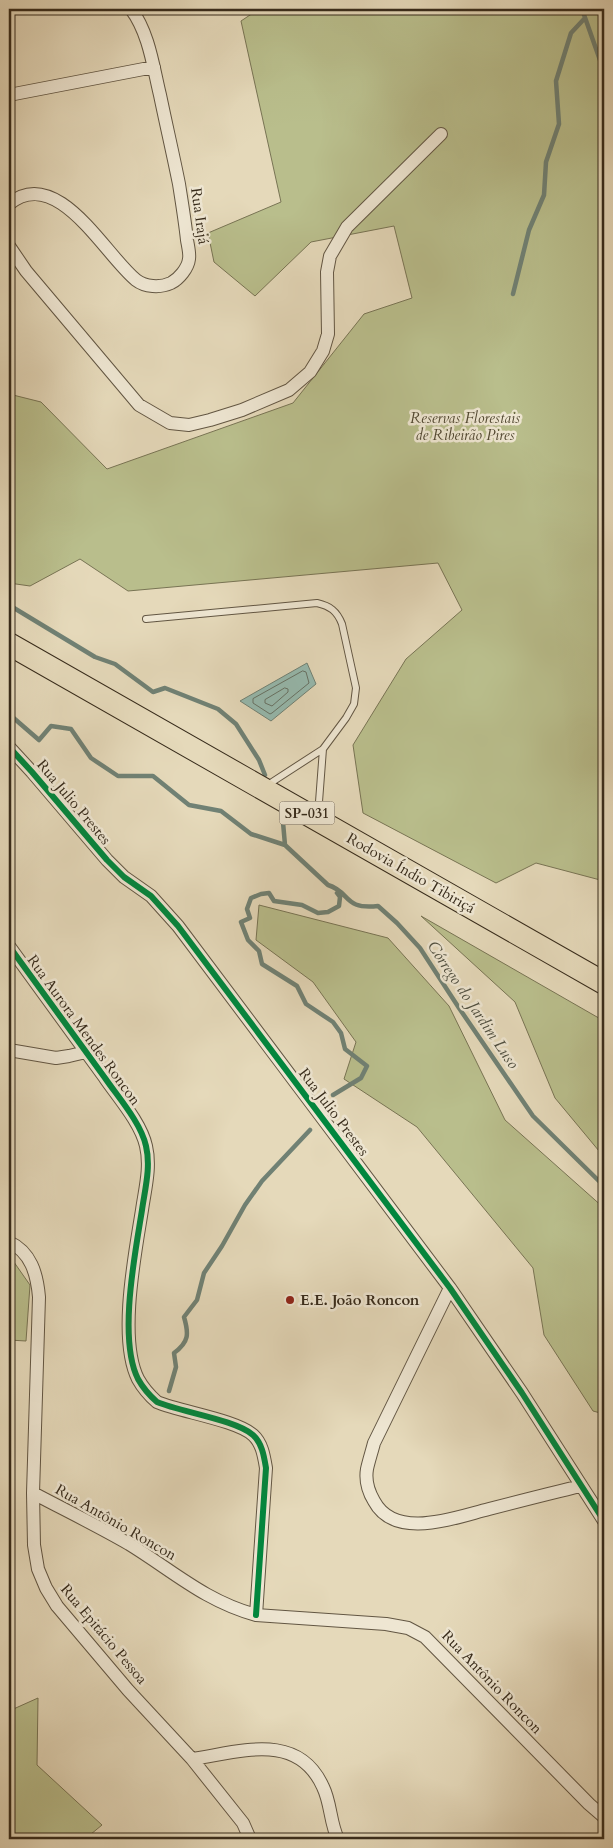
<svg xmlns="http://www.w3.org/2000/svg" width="613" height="1848" font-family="Cardo,serif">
<rect width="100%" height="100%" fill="#e5d9ba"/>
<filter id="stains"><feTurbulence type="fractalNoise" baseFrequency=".004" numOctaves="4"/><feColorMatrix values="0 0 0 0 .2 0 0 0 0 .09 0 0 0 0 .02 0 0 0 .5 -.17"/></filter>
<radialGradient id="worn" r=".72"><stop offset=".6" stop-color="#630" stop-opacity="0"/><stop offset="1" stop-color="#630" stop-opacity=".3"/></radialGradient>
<path fill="#b9be8c" stroke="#787454" d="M259 9H604V881L536 863 496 883 363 813 353 745 406 659 462 610 438 563 128 591 80 559 30 586 9 583V394L41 402 107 469 293 403 364 314 412 298 394 226 311 242 255 296 214 262 208 233 281 202 241 21Z
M259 905 388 938 449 1006 505 1120 604 1208V1414L593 1411 544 1335 533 1268 417 1127 344 1079 356 1042 313 982 256 940Z
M421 916 604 1021V1157L555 1098 515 1002Z
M9 1255 30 1285 26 1341 9 1340Z
M38 1698 37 1765 102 1825 85 1839H9V1711Z"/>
<path fill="#96baaf" stroke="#708174" d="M307 663 316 684 271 721 240 701Z"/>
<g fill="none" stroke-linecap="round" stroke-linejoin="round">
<path stroke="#667265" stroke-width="1" d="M303 671 306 672 309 683 272 713 270 714 253 703V699Z
M285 688 288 689V692L272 706 265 703V700Z"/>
<path stroke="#708174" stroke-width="4.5" d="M582 9 601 63 604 66
M513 294 529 230 544 195 546 162 559 124 556 81 571 33 585 18
M9 605 95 657 115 664 153 692 165 688 218 709 236 724 259 760 265 775
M9 714 39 740 51 726 71 729 91 758 118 776H153L189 805 221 811 251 834 285 845 328 885C351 892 343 910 378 906L397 923 420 948 459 1008 533 1116 604 1186
M282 811 285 845
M333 1095 361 1078 367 1066 345 1049 341 1033 333 1022 306 1004 297 986 262 964 259 951 248 940 241 922 250 918 247 909 251 898 261 894 269 893 274 901 302 905 318 913 328 912 339 906 340 897 337 893
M169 1391 176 1367 174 1353C189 1342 189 1334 184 1317L197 1300 204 1273 222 1246 245 1205 262 1181 310 1130"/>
<defs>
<path id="lane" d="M146 619 317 603C330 606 337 611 342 624L356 688 354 704 346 718 323 749 266 786
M318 815 323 749"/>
<path id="street" d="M9 95 154 67
M9 204C57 164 105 255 136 280 145 287 160 288 171 283 179 279 188 268 189 259 190 254 188 246 187 240 185 221 182 203 179 184 173 154 166 124 160 95 153 66 149 33 131 9
M9 246 26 271 139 405 170 423 189 425 210 420 242 410 289 390 310 372 323 351 328 334 327 272 330 256 347 227 441 134
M9 747 32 772 107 860 124 877 151 896 178 926 450 1288 522 1393 604 1521
M9 946C41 990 73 1034 105 1078 118 1097 141 1123 146 1146 151 1167 145 1189 142 1210 135 1254 118 1339 138 1379 143 1388 149 1395 157 1402 181 1412 236 1420 253 1435 262 1443 264 1456 266 1468L256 1615
M9 1050 56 1058 69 1056 86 1052
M9 1242C31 1252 37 1274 39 1297L33 1493 34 1545 38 1569 46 1588 57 1606 128 1690 192 1759 243 1823 250 1839
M450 1288 374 1443C372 1451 369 1460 367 1469 365 1481 368 1491 374 1501 395 1541 456 1517 489 1509 520 1501 551 1493 581 1486
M33 1493C65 1510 98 1526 129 1544 173 1571 205 1601 256 1615L386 1624 408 1628 425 1637 589 1804 604 1817
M192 1759C240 1752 298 1731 323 1787 331 1803 330 1823 338 1839"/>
<path id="highway" d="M9 644 604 983"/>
</defs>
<use href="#lane" stroke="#625643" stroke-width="8"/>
<use href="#street" stroke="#625643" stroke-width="14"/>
<use href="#highway" stroke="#372b1b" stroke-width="24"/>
<use href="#lane" stroke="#eee6d2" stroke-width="6"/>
<use href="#street" stroke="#eee6d2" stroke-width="12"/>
<use href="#highway" stroke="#e5d9ba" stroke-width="22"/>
<defs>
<path id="cycleway" d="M9 747 32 772 107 860 124 877 151 896 178 926 450 1288 522 1393 604 1521
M9 946C41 990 73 1034 105 1078 118 1097 141 1123 146 1146 151 1167 145 1189 142 1210 135 1254 118 1339 138 1379 143 1388 149 1395 157 1402 181 1412 236 1420 253 1435 262 1443 264 1456 266 1468L256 1615"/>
</defs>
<use href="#cycleway" stroke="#eee6d2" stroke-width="9"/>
<use href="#cycleway" stroke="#00873e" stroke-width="6"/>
</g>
<circle fill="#8f2418" stroke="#eee6d2" stroke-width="2" cx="290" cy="1300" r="5"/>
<g text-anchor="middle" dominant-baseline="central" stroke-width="5" stroke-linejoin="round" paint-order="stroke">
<rect fill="#eee6d2" stroke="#6e6352" stroke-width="1" x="279.5" y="801.5" width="55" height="23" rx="4"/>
<g font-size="14" font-weight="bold" fill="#372b1b">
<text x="307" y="813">SP-031</text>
</g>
<g font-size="15" fill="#372b1b" stroke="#eee6d2">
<text transform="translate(200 216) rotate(82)">Rua Irajá</text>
<text transform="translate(74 802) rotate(50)">Rua Julio Prestes</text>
<text transform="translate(411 873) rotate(30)">Rodovia Índio Tibiriçá</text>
<text transform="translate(84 1030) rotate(54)">Rua Aurora Mendes Roncon</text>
<text transform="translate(334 1112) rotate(53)">Rua Julio Prestes</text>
<text transform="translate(116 1522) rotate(30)">Rua Antônio Roncon</text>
<text transform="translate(104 1634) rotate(50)">Rua Epitácio Pessoa</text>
<text transform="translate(492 1682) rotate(46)">Rua Antônio Roncon</text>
</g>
<g font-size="15" font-style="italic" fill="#514832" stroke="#eee6d2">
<text x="465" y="418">Reservas Florestais<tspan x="465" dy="17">de Ribeirão Pires</tspan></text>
</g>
<g font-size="15" font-weight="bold" fill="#372b1b" stroke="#eee6d2" text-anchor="start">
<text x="300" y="1300">E.E. João Roncon</text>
</g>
<g font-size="16" font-style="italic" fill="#4f4f40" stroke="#eee6d2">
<text transform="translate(473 1005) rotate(56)">Córrego do Jardim Luso</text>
</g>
</g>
<rect width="613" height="1848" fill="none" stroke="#e5d9ba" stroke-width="30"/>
<rect x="10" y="10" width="593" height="1828" fill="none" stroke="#372b1b" stroke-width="2.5"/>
<rect x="15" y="15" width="583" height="1818" fill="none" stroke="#372b1b"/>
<rect width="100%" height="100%" filter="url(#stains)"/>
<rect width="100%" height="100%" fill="url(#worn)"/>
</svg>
